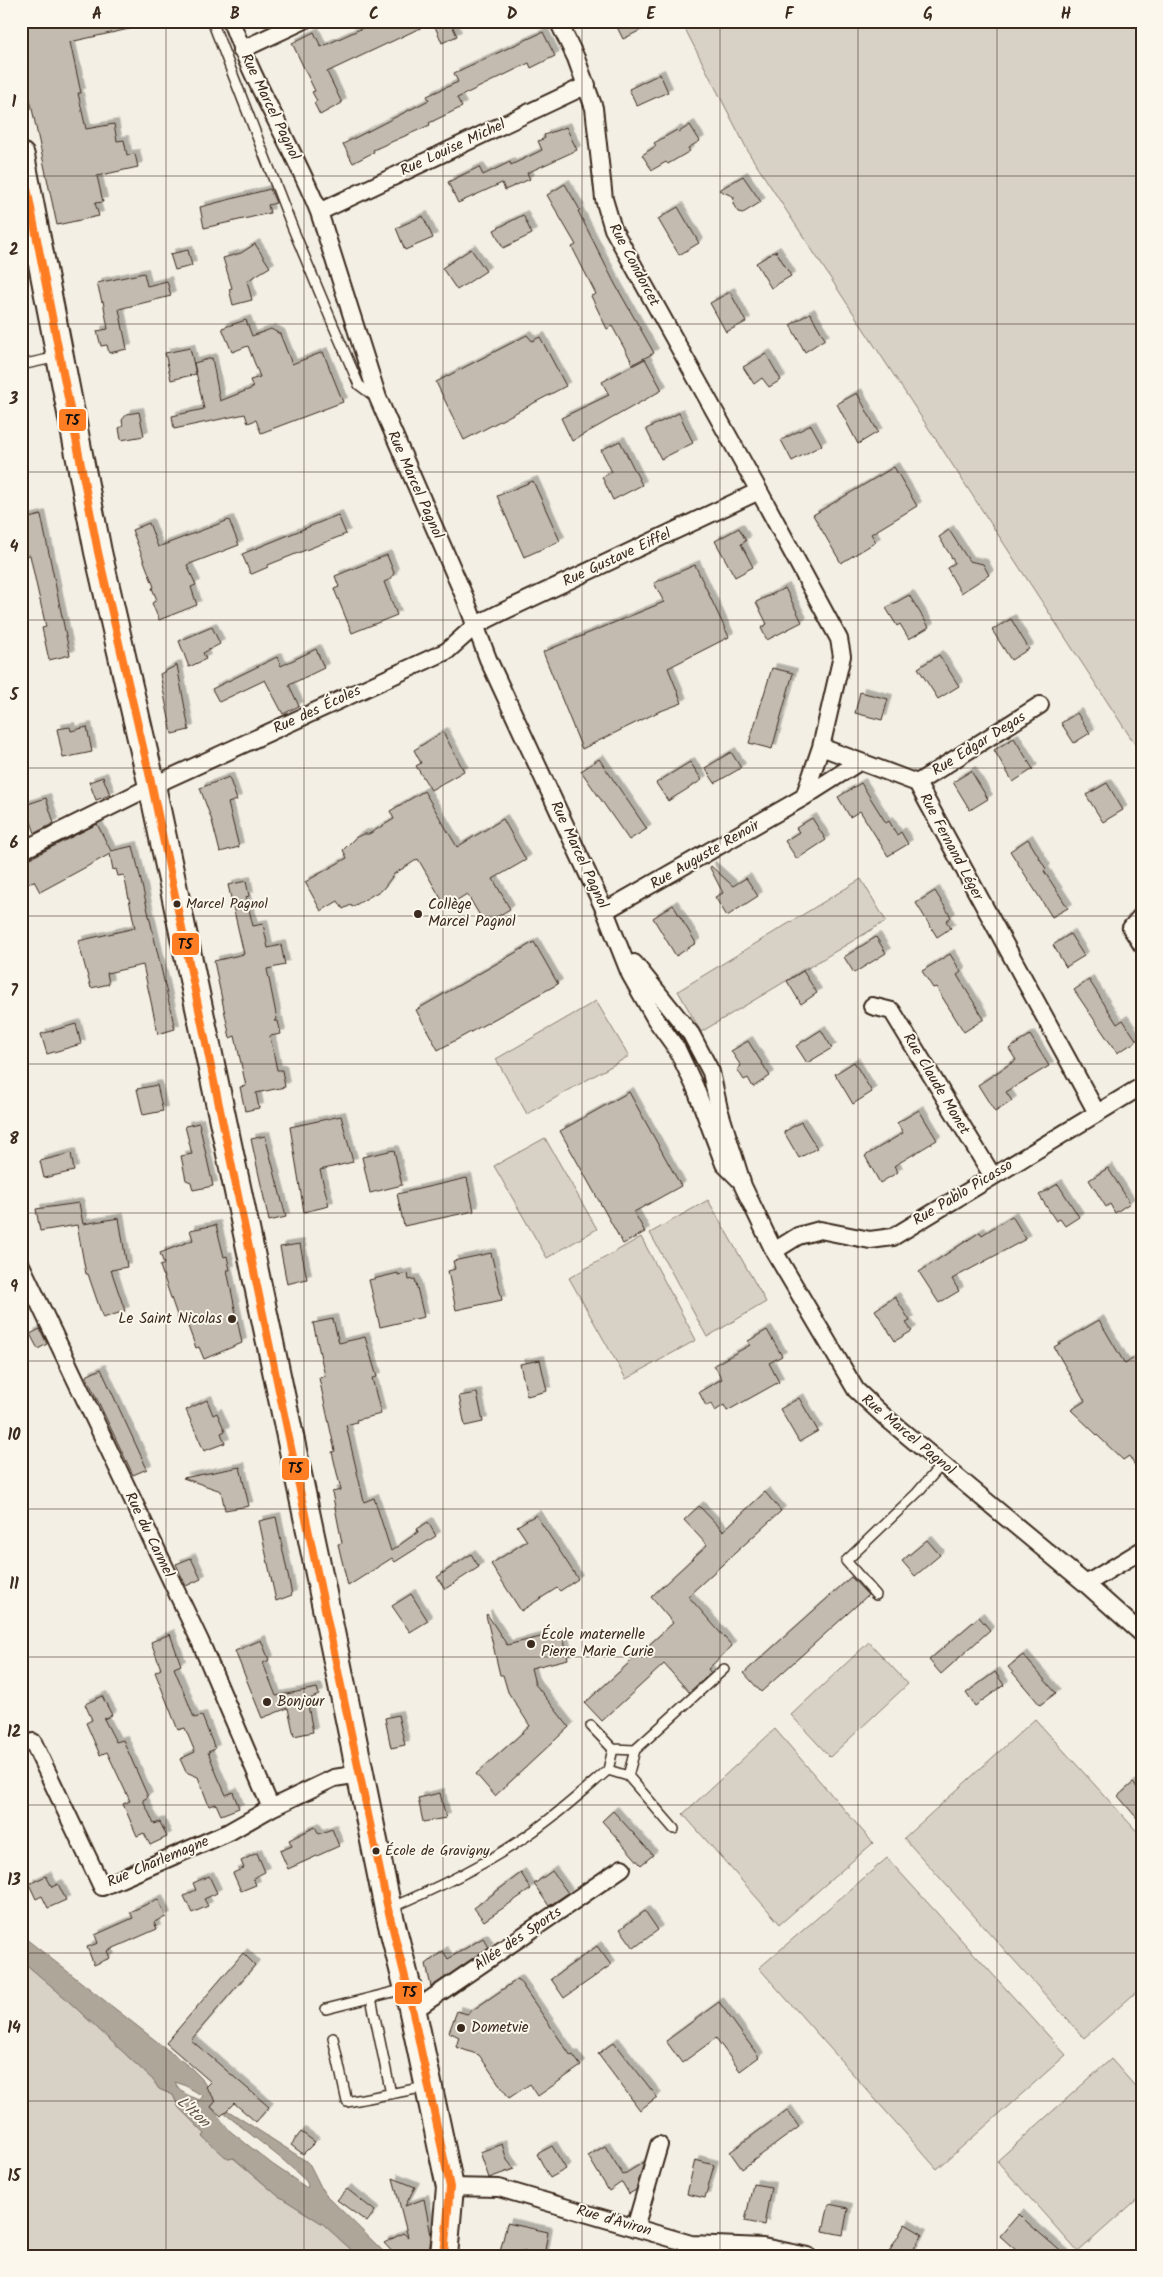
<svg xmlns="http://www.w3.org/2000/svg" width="1163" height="2277" font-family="Kalam,sans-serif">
<defs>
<filter id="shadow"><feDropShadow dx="4.5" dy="-4.5" stdDeviation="0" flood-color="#0004"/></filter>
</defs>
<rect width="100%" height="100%" fill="#f3efe4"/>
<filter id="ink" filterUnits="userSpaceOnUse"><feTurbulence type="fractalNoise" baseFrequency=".02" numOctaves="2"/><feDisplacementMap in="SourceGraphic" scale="10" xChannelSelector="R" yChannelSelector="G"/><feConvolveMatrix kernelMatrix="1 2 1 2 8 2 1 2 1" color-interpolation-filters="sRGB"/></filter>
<g filter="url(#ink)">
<path fill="#d8d1c6" stroke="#8a7e72" d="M681 21H1142V755L750 155Z
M861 879 886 921 701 1032 678 991Z
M596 1001 629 1056 527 1114 496 1059Z
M545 1138 597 1229 547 1258 494 1166Z
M708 1200 766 1302 707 1337 650 1233Z
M641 1237 696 1340 626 1379 569 1278Z
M869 1642 908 1684 830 1757 791 1715Z
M1035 1719 1142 1837V1987L1084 2038 904 1838Z
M775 1729 873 1843 780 1924 683 1814Z
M887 1858 1066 2055 937 2169 759 1968Z
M21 1960 63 1996 153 2080 159 2089 173 2095 179 2108 205 2134 203 2136 228 2159 233 2158 277 2195 323 2224 358 2256H21Z
M1111 2059 1142 2094V2195L1078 2252 997 2161Z"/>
<path fill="#afa69a" stroke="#817468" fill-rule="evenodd" d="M21 1935 192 2069 201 2078 216 2101 211 2107 230 2131 272 2164 307 2188 308 2185 306 2181 283 2160 224 2113 227 2110 306 2161 310 2165 324 2193 388 2256H358L323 2224 277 2195 234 2158 228 2159 203 2137 205 2134 179 2108 173 2095 159 2089 153 2080 63 1996 21 1960ZM175 2082 184 2085 203 2096 200 2100C189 2096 180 2093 175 2082Z"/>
<path fill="#c3bbb0" stroke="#3b2a1e" filter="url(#shadow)" d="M21 21H33L34 26 61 21H137L138 27 70 42 81 93H78L86 129 114 124 117 141 124 140 127 155 135 154 138 167 97 176 103 202 95 203 99 216 57 225 22 62 28 61 21 32Z
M378 21H450L457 36 442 43 433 22 327 72 342 103 320 115 314 103 317 101 312 92 315 91 292 43 314 32 321 47Z
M614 21H659L623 39Z
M543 32 555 56 531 68 529 63 457 98 462 107 429 123 430 125 373 150 374 152 353 163 343 144 429 100 427 96 458 82 454 73Z
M660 74 668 92 637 106 629 89Z
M690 125 700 141 688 148 690 151 668 164 666 162 652 170 642 155 656 146 654 143 677 130 679 132Z
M566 127 577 150 527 173 530 179 505 190 502 183 458 203 448 182 479 167 483 175 510 162 511 165 542 150 538 141 545 138 544 135Z
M743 176 761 202 743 213 738 212 733 204 734 197 719 190Z
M565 184 580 210 578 211 615 284 654 353 633 364 612 326 607 329 591 296 596 294 572 247 576 245 547 195Z
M270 189 276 203 268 205 270 213 204 228 200 207Z
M678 207 699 243 679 255 658 219Z
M523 215 532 234 503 248 494 230Z
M423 216 433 238 405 250 396 228Z
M255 244 270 267 247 281 252 300 233 305 229 289 232 288 223 258 241 253Z
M471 249 486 271 457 290 442 268Z
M188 250 192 266 175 270 170 254Z
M776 251 791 276 771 288 756 263Z
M144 273 147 286 167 281 171 296 119 309 127 349 109 353 107 345 101 346 97 331 108 329 103 301 102 302 97 283Z
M730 292 746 322 726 332 710 303Z
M810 313 825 339 805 352 790 325Z
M246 320 252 336 271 329 280 334 292 364 323 352 343 402 261 433 256 420 248 423 245 414 174 429 172 416 204 409 194 363 212 358 220 401 253 388 250 380 260 377 248 346 232 352 222 328Z
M527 335 532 341 540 337 566 386 464 440 436 382Z
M190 348 196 374 171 380 165 353Z
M766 354 781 380 769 387 762 378 754 384 743 367Z
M645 359 662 390 572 441 561 418 609 395 602 382Z
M857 393 878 432 858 444 837 404Z
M139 412 144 436 121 440 119 428 123 426 122 420 127 414Z
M679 413 693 443 661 459 646 429Z
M811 425 822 445 792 461 781 440Z
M620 441 642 485 613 500 602 477 612 472 601 450Z
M894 467 917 506 871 534 876 542 841 563 813 515Z
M533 481 560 541 524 557 497 496Z
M41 515 70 655 49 660 42 628 46 627 36 583 30 555 25 556 21 538V520Z
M338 515 346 534 268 565V567L252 574 250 573 242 554Z
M229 520 239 545 187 565 196 585 191 587 197 605 159 620 152 603 157 600 152 588 154 587 132 530 149 523 158 547Z
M739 528 746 541 741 544 753 567 735 577 715 541Z
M949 530 969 561 983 564 989 575 961 593 947 568 955 563 939 537Z
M387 555 394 573 391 579 384 582 397 615 352 633 334 589 339 587 335 576Z
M695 565 729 637 668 668 682 703 658 712 582 749 543 652 664 602 654 583Z
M785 588 802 622 767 640 761 628 767 624 756 602Z
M909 595 929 627 909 639 900 624 897 626 886 608Z
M1011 619 1029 649 1011 660 992 630Z
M212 627 220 644 203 653 206 659 189 667 179 641Z
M316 649 324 668 289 685 299 706 283 714 265 680 219 702 212 689 277 657 281 666Z
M939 655 959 686 938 699 918 668Z
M177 665 189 730 172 734 160 674Z
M772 668 793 673 772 749 749 743Z
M860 692 888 699 882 720 855 713Z
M1077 713 1090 733 1074 743 1061 723Z
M70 727 71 731 87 727 92 752 63 758 57 729Z
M443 732 464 771 431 790 416 766 421 763 414 750Z
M1014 738 1033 769 1013 782 994 750Z
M731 752 741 768 715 783 705 768Z
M599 759 647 829 629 840 581 771Z
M690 762 702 780 668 801 656 783Z
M971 771 988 799 970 810 953 782Z
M103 777 110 795 96 800 89 782Z
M229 777 237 800 228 803 239 847 220 852 212 821 200 788Z
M861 783 886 823 889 821 897 835 901 832 908 844 888 856 860 811 850 817 838 797Z
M1107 783 1123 810 1103 822 1086 795Z
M424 791 457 847 503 819 526 860 493 879 510 909 485 924 467 894 446 907 418 859 394 874 383 889 352 907 351 905 343 909 338 901 321 911 305 882 347 858 343 850 355 838 363 834H369L394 819 390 811Z
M46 798 54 823 35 833 25 805Z
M812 818 826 840 797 859 785 841 799 832 796 828Z
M97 824 111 851 133 846 175 1029 158 1034 143 965 107 973 109 984 91 988 78 941 135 928 124 875 118 876 116 869 113 870 110 854 40 892 34 881 21 886V863Z
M1028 839 1046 869 1044 871 1068 908 1052 917 1010 851Z
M711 866 733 886 746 878 758 896 727 916 715 897 723 893 710 868Z
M246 881 249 896 246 897 253 926 263 924 268 948 281 945 285 965 267 969 277 1019 274 1021H278L281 1034 270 1036 277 1070H282L285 1087 256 1093 259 1108 245 1111 240 1087 246 1086 235 1036 230 1038 214 961 244 954 228 885Z
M935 891 951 917 946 921 951 928 937 937 916 903Z
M673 905 696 943 676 956 653 918Z
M1070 934 1084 956 1066 967 1053 945Z
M876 937 886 953 854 973 844 957Z
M534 942 558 984 438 1050 416 1010Z
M950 954 961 972 957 975 984 1019 964 1032 936 987 933 988 922 971Z
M803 971 817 993 801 1004 787 981Z
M1089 980 1117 1024 1123 1020 1137 1041 1117 1053 1074 990Z
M76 1024 81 1044 47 1054 41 1034Z
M821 1030 832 1048 807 1063 796 1046Z
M1030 1035 1049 1066 1006 1092 1012 1101 995 1112 978 1085 1016 1060 1009 1049Z
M748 1041 770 1076 753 1087 748 1078 744 1080 737 1069 741 1066 731 1051Z
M854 1062 872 1092 853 1104 835 1074Z
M157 1085 163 1111 143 1115 137 1089Z
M629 1092 681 1186 634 1212 645 1232 623 1244 560 1131Z
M919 1110 937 1140 894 1166 898 1172 880 1183 865 1156 903 1133 897 1123Z
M341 1116 353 1162 320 1170 329 1206 304 1212 290 1127Z
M801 1122 817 1148 799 1158 784 1132Z
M199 1123 213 1186 193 1190 191 1182 186 1180 181 1156 192 1154 185 1126Z
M265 1136 286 1217 269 1221 251 1139Z
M394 1150 402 1185 370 1193 362 1157Z
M71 1153 74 1171 44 1178 40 1161Z
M1108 1168 1130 1203 1115 1213 1110 1204 1106 1207 1089 1180Z
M467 1178 474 1211 404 1226 397 1194Z
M1058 1184 1079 1217 1065 1226 1060 1219 1056 1221 1039 1195Z
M79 1203 83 1224 119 1218 127 1267 111 1270 125 1311 103 1318 88 1274H86L77 1225 40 1231 36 1209Z
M1012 1216 1026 1239 952 1279 959 1291 939 1303 919 1272 980 1232 982 1235Z
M216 1225 224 1257 227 1256 230 1270H227L242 1343 204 1359 199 1347 196 1348 185 1318 179 1321 160 1266 164 1264 160 1253 193 1240 190 1230Z
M300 1244 307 1279 287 1284 280 1247Z
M491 1253 502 1300 456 1310 448 1271 455 1269 453 1261Z
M398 1273V1275L408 1273 409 1280 415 1279 424 1317 380 1327 369 1280Z
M895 1297 910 1321 906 1323 912 1331 895 1341 875 1310Z
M333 1319 339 1343 365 1337 377 1377 372 1378 381 1414 356 1420 357 1422 346 1425 364 1502 374 1498 391 1551 418 1532 417 1529 428 1522 436 1536 395 1562 392 1558 348 1586 338 1544 342 1543 332 1492 341 1490 332 1452 335 1451 319 1378 325 1376 313 1323Z
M1099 1320 1125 1364 1142 1353V1477L1129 1456 1123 1460 1071 1410 1085 1401 1054 1347Z
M40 1329 47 1344 38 1349 30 1334Z
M767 1330 782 1356 769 1363 779 1382 727 1411 724 1405 715 1411 711 1404 706 1406 699 1392 722 1379 714 1365 750 1345 748 1341Z
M540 1360 547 1391 527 1396 520 1364Z
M101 1369 147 1469 133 1475 86 1376Z
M477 1393 483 1422 465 1426 459 1396Z
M799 1398 818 1431 799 1442 780 1409Z
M207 1400 213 1415 217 1413 225 1431 221 1433 225 1443 204 1451 186 1410Z
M240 1467 249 1506 225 1510 221 1491 183 1478Z
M765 1492 781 1511 688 1596 732 1646 708 1669 711 1673 689 1692 664 1664 602 1721 585 1703 673 1623 651 1597 707 1545 684 1520 699 1506 723 1531Z
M536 1515 578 1579 560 1591 557 1588 521 1611 491 1564 527 1541 517 1526Z
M276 1517 292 1595 276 1601 259 1521Z
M927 1540 940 1555 915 1576 902 1561Z
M471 1554 479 1567 445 1589 437 1577Z
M191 1558 201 1579 186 1586 176 1564Z
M851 1577 868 1595 761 1692 744 1673Z
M411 1594 428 1621 410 1632 392 1606Z
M487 1614 507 1645 562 1632 568 1659 531 1668 535 1684 569 1727 495 1796 476 1774 530 1726 508 1692 503 1675H500L486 1615Z
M979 1617 990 1630 941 1674 929 1660Z
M170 1634 181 1665 174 1668 188 1702 194 1718 202 1716 215 1749 208 1752 217 1775 226 1795 233 1792 239 1808 221 1815 216 1804 209 1806 198 1777 186 1772 180 1759 195 1752 185 1728 178 1730 155 1672 161 1669 151 1642Z
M261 1640 269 1660 263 1663 276 1696 317 1688 319 1695 307 1700 313 1732 294 1736 288 1708 262 1718 235 1651Z
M1023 1655 1056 1693 1040 1705 1008 1667Z
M995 1672 1004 1685 975 1706 966 1693Z
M102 1696 112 1715 104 1719 116 1742 123 1740 148 1797 143 1800 154 1824 160 1822 167 1837 150 1845 144 1833 137 1836 123 1804 130 1801 107 1752 100 1755 86 1723 92 1720 85 1704Z
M398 1715 405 1745 391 1748 385 1718Z
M1133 1783 1142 1793V1824L1118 1796Z
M440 1793 446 1818 423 1822 418 1798Z
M613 1811 653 1855 641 1865 602 1821Z
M315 1827 319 1834 332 1829 339 1846 288 1869 280 1851 292 1846 289 1840Z
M257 1853 265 1872 253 1878 256 1885 241 1891 233 1873 244 1868 241 1861Z
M552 1871 568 1893 549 1906 534 1884Z
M521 1873 531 1889 484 1921 474 1908Z
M46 1876 52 1887 58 1884 66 1900 48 1908 42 1896 36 1899 29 1884Z
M209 1876 217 1893 204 1899 208 1906 192 1913 184 1896 196 1890 193 1883Z
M158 1899 166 1917 154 1922 157 1929 107 1951 110 1958 94 1965 87 1947 98 1943 95 1935 133 1918 130 1912Z
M645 1911 658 1930 634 1948 620 1929Z
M483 1938 489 1947 431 1987 426 1964 443 1951 448 1959Z
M597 1946 611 1965 564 1998 551 1979Z
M243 1953 255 1965 191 2040 269 2107 256 2122 234 2103 221 2116 211 2107 216 2101 206 2087 211 2082 166 2043Z
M518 1979 571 2056 573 2055 581 2066 538 2096 530 2084 509 2098 479 2055 456 2047 459 2037 449 2032 457 2011 467 2014Z
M719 2002 759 2057 740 2071 716 2038 682 2063 666 2041Z
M614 2042 657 2097 640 2110 598 2054Z
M787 2110 799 2127 742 2169 730 2152Z
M301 2132 315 2142 303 2154 291 2145Z
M502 2144 507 2160 514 2169 489 2178 480 2152Z
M552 2146 566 2169 550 2178 537 2154Z
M605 2146 623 2175 644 2162 636 2190 629 2194 622 2182 609 2191 588 2156Z
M695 2160 714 2165 705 2198 687 2194Z
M393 2178 415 2187 405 2206 424 2199 431 2235 429 2256H396L384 2243 403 2233 408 2237Z
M753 2184 771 2187 764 2225 745 2221Z
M347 2189 375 2211 367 2222 337 2200Z
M829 2204 848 2208 843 2235 823 2231Z
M1019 2214 1028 2223 1066 2256H1023L1010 2245 1000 2236Z
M507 2223 548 2232 544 2256 520 2251 519 2256H499Z
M905 2224 922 2234 910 2256H887Z"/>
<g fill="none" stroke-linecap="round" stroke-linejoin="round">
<defs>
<path id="service" d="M212 21 293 229 334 327 359 385 375 397
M21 365 58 357
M876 1595 846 1561 917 1493 942 1464
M591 1726 613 1749 635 1750
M608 1770 613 1749
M628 1776 635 1750 724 1669
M390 1908C445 1885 500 1858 547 1821 568 1805 588 1787 608 1770L628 1776 674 1829
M371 1998 391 2094
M326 2009 405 1989
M333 2038 347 2102 426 2087"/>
<path id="minor" d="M231 21C255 87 293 147 319 212L378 398 465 598 488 659 605 911 630 974 656 1020 677 1049 695 1087 724 1164 741 1181
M558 21 576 58 594 108 604 199 613 229 759 491 839 639 842 656 821 747 804 797 605 911
M241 50 303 21
M319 212 587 85
M821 747 917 783 1097 1113
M917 783 1040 705
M804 797 859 762
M21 851 152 786 447 651 476 625 502 612 759 491
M1142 915 1131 928 1142 945
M634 963 691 1034 711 1072 719 1109 743 1186 774 1251 856 1390 885 1417 1086 1584 1142 1634
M872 1006 892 1011 992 1175
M774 1251 798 1236 820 1230 870 1240 893 1237 1142 1086
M21 1265 200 1641 271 1808
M1086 1584 1142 1550
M33 1742 102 1887 229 1832 271 1808 334 1778 360 1774
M413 2011 622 1868
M450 2187 499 2188 691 2244 763 2247 808 2256
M635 2228 659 2145"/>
<path id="primary" d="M21 156 98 552 152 786 316 1559 388 1909 408 1989 450 2187 444 2256"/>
</defs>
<use href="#service" stroke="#3b2a1e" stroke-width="12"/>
<use href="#minor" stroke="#3b2a1e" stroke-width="20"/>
<use href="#primary" stroke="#3b2a1e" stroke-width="30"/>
<use href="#service" stroke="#fbf7ec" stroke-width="9"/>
<use href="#minor" stroke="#fbf7ec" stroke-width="16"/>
<use href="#primary" stroke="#fbf7ec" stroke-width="26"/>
<defs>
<path id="bus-1" d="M21 157 98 552 152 786 388 1909 408 1989 450 2187 444 2256"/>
</defs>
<use href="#bus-1" stroke="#fbf7ec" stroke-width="11"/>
<use href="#bus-1" stroke="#ff7d23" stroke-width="8"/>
</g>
</g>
<path fill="none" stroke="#3b2a1e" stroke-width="1" stroke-opacity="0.55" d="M166 21V2256M304 21V2256M443 21V2256M582 21V2256M720 21V2256M858 21V2256M997 21V2256M21 176H1142M21 324H1142M21 472H1142M21 620H1142M21 768H1142M21 916H1142M21 1064H1142M21 1213H1142M21 1361H1142M21 1509H1142M21 1657H1142M21 1805H1142M21 1953H1142M21 2101H1142"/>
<g fill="#3b2a1e" stroke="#fbf7ec" stroke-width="2">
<circle cx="177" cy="904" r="4.5"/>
<circle cx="418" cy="914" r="5"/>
<circle cx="232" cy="1319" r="5"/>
<circle cx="531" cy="1644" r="5"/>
<circle cx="267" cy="1702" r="5"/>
<circle cx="376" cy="1851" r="4.5"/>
<circle cx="461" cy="2028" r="5"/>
</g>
<g text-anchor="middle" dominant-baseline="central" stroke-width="4" stroke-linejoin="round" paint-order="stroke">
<g font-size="14" fill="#3b2a1e" stroke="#fbf7ec" text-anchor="start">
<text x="186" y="904">Marcel Pagnol</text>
<text x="385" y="1851">École de Gravigny</text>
</g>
<g font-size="15" fill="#3b2a1e" stroke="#fbf7ec">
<text transform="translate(270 107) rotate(64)">Rue Marcel Pagnol</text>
<text transform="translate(453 148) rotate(-25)">Rue Louise Michel</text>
<text transform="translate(634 265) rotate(62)">Rue Condorcet</text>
<text transform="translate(415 485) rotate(66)">Rue Marcel Pagnol</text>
<text transform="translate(617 558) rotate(-25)">Rue Gustave Eiffel</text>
<text transform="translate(317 710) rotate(-25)">Rue des Écoles</text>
<text transform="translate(979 744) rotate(-32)">Rue Edgar Degas</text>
<text transform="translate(951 847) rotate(62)">Rue Fernand Léger</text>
<text transform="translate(579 855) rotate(65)">Rue Marcel Pagnol</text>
<text transform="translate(705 855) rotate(-30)">Rue Auguste Renoir</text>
<text transform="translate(936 1084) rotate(59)">Rue Claude Monet</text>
<text transform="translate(963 1193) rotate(-31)">Rue Pablo Picasso</text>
<text transform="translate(908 1435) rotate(40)">Rue Marcel Pagnol</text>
<text transform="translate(149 1535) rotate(64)">Rue du Carmel</text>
<text transform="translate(158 1862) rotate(-23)">Rue Charlemagne</text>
<text transform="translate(518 1939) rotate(-34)">Allée des Sports</text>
<text transform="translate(614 2221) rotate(16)">Rue d'Aviron</text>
</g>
<g font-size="15" fill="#3b2a1e" stroke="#fbf7ec" text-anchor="start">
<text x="428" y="905">Collège<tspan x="428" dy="17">Marcel Pagnol</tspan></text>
<text x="222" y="1319" text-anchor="end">Le Saint Nicolas</text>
<text x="541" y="1635">École maternelle<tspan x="541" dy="17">Pierre Marie Curie</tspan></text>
<text x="277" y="1702">Bonjour</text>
<text x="471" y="2028">Dometvie</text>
</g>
<g font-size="16" font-style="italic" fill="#645549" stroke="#fbf7ec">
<text transform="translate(193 2112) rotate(42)">L'Iton</text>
</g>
</g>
<g stroke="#fbf7ec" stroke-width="2">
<rect x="58" y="408" width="29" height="24" rx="5" fill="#ff7d23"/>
<rect x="171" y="932" width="29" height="24" rx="5" fill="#ff7d23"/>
<rect x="281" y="1457" width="29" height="24" rx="5" fill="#ff7d23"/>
<rect x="394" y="1981" width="29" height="24" rx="5" fill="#ff7d23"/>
</g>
<g font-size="14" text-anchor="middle" font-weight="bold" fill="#111">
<text x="72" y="425">T5</text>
<text x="185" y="949">T5</text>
<text x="295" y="1473">T5</text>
<text x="409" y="1997">T5</text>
</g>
<rect width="1163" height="2277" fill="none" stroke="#fbf7ec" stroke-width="55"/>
<rect x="28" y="28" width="1108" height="2222" fill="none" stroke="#3b2a1e" stroke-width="2"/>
<g font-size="16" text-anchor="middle" font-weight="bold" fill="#3b2a1e">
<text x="97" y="19">A</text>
<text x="235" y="19">B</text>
<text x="374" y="19">C</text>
<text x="512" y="19">D</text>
<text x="651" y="19">E</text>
<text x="789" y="19">F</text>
<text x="928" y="19">G</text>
<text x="1066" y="19">H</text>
<text x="14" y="107">1</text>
<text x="14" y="255">2</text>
<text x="14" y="404">3</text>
<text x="14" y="552">4</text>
<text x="14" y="700">5</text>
<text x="14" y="848">6</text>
<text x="14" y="996">7</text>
<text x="14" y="1144">8</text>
<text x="14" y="1292">9</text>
<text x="14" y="1440">10</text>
<text x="14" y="1589">11</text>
<text x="14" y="1737">12</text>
<text x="14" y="1885">13</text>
<text x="14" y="2033">14</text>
<text x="14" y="2181">15</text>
</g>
</svg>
